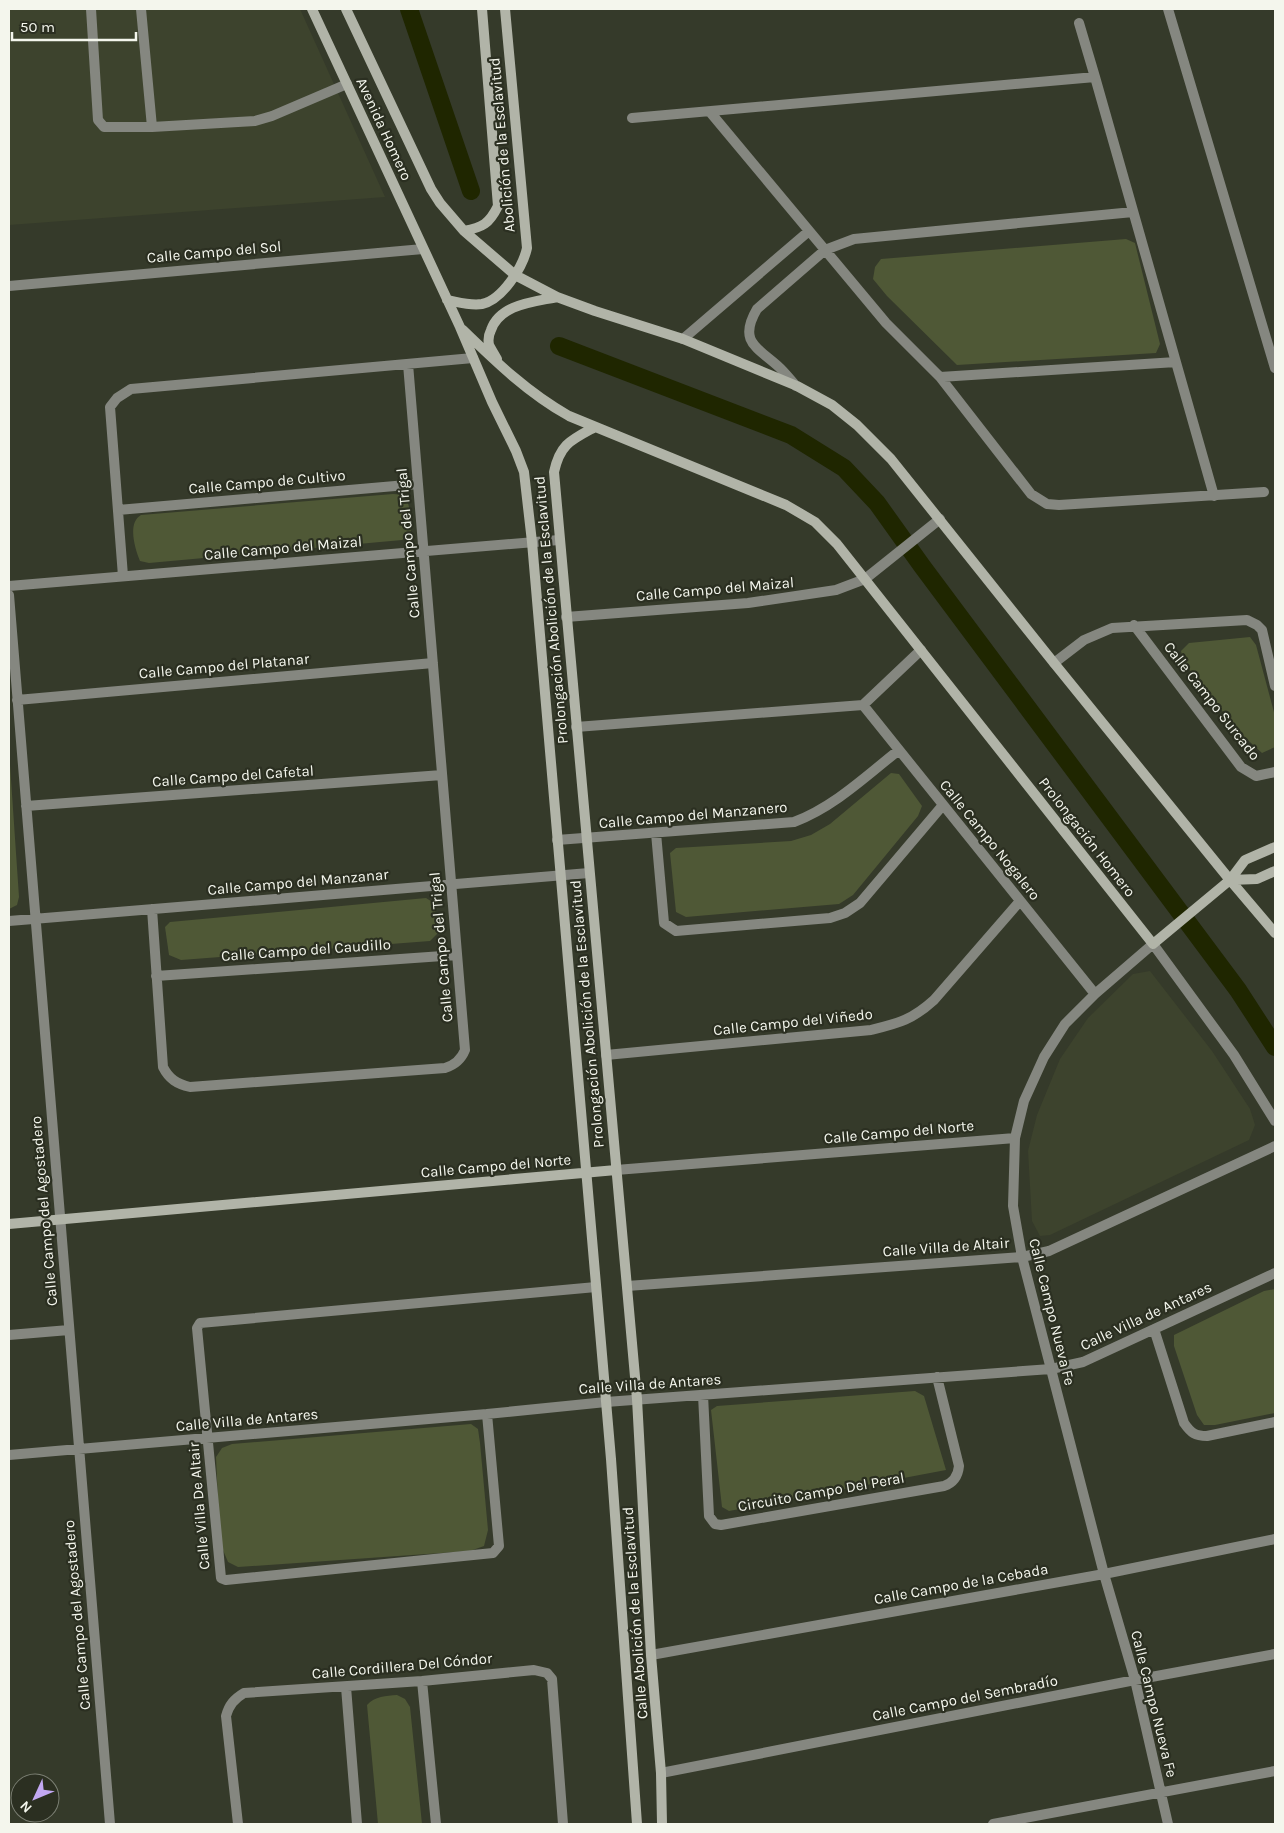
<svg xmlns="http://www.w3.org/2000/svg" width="1284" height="1833" font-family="Karla,sans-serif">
<rect width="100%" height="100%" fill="#353a2a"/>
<path fill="#3d432d" d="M9 9H300L385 197 9 225Z
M1150 971 1212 1051 1250 1109 1255 1125 1249 1140 1050 1235 1040 1236 1032 1221 1028 1151 1037 1115 1060 1059 1088 1018 1133 974Z"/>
<path fill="#4f5836" d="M1126 239 1135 243 1160 344 1156 353 957 365 887 296 873 279 875 267 881 259Z
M393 494 405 495C409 504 415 527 409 535 408 537 404 539 402 540L149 563 140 561C135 549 127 523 141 515Z
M1250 637 1256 645 1275 716V747L1262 753 1239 732 1184 663 1181 651 1189 643Z
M9 750 19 897 17 905 9 909Z
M891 773 899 774 922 806 918 816 853 895 839 904 686 917 676 912 670 853 676 848 791 841 811 835 830 824Z
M426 898 434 903 438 933 430 941 181 960 169 955 165 927 170 922Z
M1275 1289V1413L1215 1425H1204L1197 1415 1174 1346V1335L1264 1291Z
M915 1391 924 1396 946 1470 729 1511 722 1507 711 1410 717 1406Z
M471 1424 478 1429 480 1443 488 1530 484 1546 470 1551 238 1567 228 1562 220 1543 216 1457 222 1448 232 1444Z
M397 1695 405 1699 410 1707 422 1824H378L367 1705C375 1696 386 1696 397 1695Z"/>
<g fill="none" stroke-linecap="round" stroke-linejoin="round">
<path stroke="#1f2600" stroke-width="18" d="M409 9 471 191
M559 346 791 435 844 468 877 503 922 566 1238 990 1275 1047"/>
<path stroke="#858780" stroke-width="10" d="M91 9 98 120 104 127H152L255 121 272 116 347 84
M141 9 152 127"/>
<path stroke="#858780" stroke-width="10" d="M1168 9 1275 368
M1079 23 1095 77 1214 496
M710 112 886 323 940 377 1031 494 1047 504 1059 505 1264 492
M632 118 1095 77
M9 286 423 249
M683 339 809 231
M940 377 1176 362
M796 386C791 380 786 374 780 368 759 348 737 343 757 309L825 250 854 239 1133 212
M118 510 418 484
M123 576 110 407 117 398 131 389 473 358
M9 586 559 540
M9 595 110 1824
M566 617 748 603 836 590 865 579 940 519
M1134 625 1241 767 1256 776 1275 772
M1054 663 1084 640 1112 628 1247 620 1257 625 1262 630 1275 686
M17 700 433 663
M863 705 1095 994
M576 727 863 705 921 650
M26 806 442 775
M656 833 664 923 676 931 830 918 845 913 860 903 943 805
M557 840 794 822C834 807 866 776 899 750
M152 909 163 1067C169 1079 177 1084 190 1087L445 1068C455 1065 461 1060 465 1050L408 364
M9 921 589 873
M156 976 457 955
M606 1055 871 1030C899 1023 912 1020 934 1000L1020 901
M616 1170 1015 1138
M627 1286 1022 1257 1049 1251 1275 1146
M1154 1329 1184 1423C1191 1433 1195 1436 1207 1436L1275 1422
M9 1335 69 1330
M703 1395 709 1516 715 1524 721 1525 944 1486C953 1483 958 1476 959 1466L937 1377
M487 1414 499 1546 493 1553 226 1580 221 1578 197 1328 200 1323 596 1287
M9 1455 487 1414 606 1402 1051 1369 1083 1362 1275 1273
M651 1655 1104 1574 1275 1539
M422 1681 436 1824
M346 1687 357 1824
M661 1773 1135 1680 1275 1654
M238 1824 226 1716C229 1705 234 1699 244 1693L422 1681 534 1670 547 1673 552 1679 563 1824
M993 1824 1275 1771
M1168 1824 1135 1680 1104 1574 1022 1257 1013 1206 1015 1138 1024 1101 1044 1057 1065 1024 1095 994 1153 944 1234 1055 1275 1121"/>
<path stroke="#b1b4a8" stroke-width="10" d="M312 9 460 327 492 402 516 451 524 472 532 542 611 1459 637 1824
M346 9 431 189 440 203 464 231 515 275 557 297 595 311 683 339 797 386 832 405 857 425 891 459 1054 663 1230 880 1275 933
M464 231C483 227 489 224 498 206L482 9
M447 300C458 302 470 306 482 304 502 300 523 267 527 248L505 9
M463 330C496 362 528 393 569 416L786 505 815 522 837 544 1153 944 1230 880 1245 860 1275 847
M497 359C494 354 491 349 489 345 488 340 489 334 491 330 500 304 534 302 557 297
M595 427C571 440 560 444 554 472L637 1399 651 1655 661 1773 662 1824
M1230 880 1257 879 1275 871
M9 1224 616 1170"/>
</g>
<g text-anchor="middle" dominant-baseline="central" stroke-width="4.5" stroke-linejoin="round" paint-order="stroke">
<g font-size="15" fill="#f4f6ed" stroke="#2b2f21">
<text transform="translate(384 129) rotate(65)">Avenida Homero</text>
<text transform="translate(502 145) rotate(-95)">Abolición de la Esclavitud</text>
<text transform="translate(214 252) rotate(-5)">Calle Campo del Sol</text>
<text transform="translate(267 482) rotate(-5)">Calle Campo de Cultivo</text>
<text transform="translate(408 543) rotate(-95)">Calle Campo del Trigal</text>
<text transform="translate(283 548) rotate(-5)">Calle Campo del Maizal</text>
<text transform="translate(715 589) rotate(-5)">Calle Campo del Maizal</text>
<text transform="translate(551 610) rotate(-95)">Prolongación Abolición de la Esclavitud</text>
<text transform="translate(224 666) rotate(-5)">Calle Campo del Platanar</text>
<text transform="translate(1212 701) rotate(52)">Calle Campo Surcado</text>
<text transform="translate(233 776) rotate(-4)">Calle Campo del Cafetal</text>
<text transform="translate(693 815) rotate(-5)">Calle Campo del Manzanero</text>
<text transform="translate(1087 837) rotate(52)">Prolongación Homero</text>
<text transform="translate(990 840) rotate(51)">Calle Campo Nogalero</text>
<text transform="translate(298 882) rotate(-5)">Calle Campo del Manzanar</text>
<text transform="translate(441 947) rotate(-95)">Calle Campo del Trigal</text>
<text transform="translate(306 950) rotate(-4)">Calle Campo del Caudillo</text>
<text transform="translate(587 1014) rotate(-95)">Prolongación Abolición de la Esclavitud</text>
<text transform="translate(793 1022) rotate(-6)">Calle Campo del Viñedo</text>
<text transform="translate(899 1132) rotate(-5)">Calle Campo del Norte</text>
<text transform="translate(496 1166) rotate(-5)">Calle Campo del Norte</text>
<text transform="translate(44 1211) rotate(-95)">Calle Campo del Agostadero</text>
<text transform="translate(946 1247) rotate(-4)">Calle Villa de Altair</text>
<text transform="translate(1052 1312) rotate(76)">Calle Campo Nueva Fe</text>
<text transform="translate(1146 1316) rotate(-25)">Calle Villa de Antares</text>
<text transform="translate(650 1384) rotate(-4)">Calle Villa de Antares</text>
<text transform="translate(247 1420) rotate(-5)">Calle Villa de Antares</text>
<text transform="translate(821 1492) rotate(-10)">Circuito Campo Del Peral</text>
<text transform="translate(199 1506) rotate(-95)">Calle Villa De Altair</text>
<text transform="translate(961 1584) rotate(-10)">Calle Campo de la Cebada</text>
<text transform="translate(635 1613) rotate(-94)">Calle Abolición de la Esclavitud</text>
<text transform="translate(77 1615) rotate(-95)">Calle Campo del Agostadero</text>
<text transform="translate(402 1666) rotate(-5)">Calle Cordillera Del Cóndor</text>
<text transform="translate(965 1698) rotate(-11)">Calle Campo del Sembradío</text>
<text transform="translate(1154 1704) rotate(76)">Calle Campo Nueva Fe</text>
</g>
</g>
<rect width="1284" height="1833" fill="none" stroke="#f4f6ed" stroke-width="20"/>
<g transform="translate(35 1798) rotate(226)"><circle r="24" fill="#2b2f21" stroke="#7b7f73"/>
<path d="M0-4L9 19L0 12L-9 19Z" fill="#c2a8f2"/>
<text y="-8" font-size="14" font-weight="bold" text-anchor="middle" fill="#f4f6ed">N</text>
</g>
<path d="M12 32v8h124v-8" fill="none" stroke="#f4f6ed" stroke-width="2.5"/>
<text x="20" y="32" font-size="15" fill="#f4f6ed" stroke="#2b2f21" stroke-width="4" paint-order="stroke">50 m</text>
</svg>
